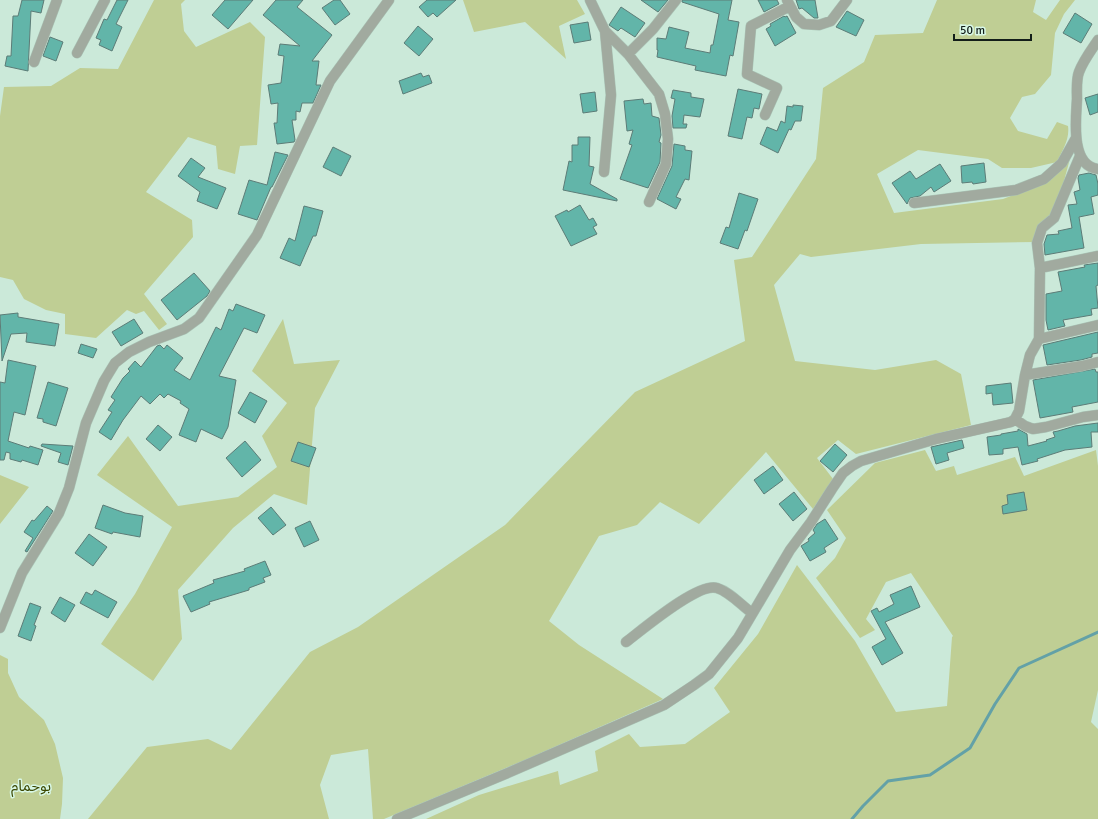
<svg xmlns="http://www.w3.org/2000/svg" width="1098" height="819" font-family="Signika,'Noto Sans Arabic',sans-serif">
<rect width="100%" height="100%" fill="#cbe9d9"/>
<path fill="#bfce94" d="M154 0H185L181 4 184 31 196 47 250 22 265 37 257 145 240 146 235 174 218 169 216 146 188 137 146 192 192 220 193 237 144 294 167 324 159 330 144 311 136 314 127 310 96 338 65 334V314L46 310 24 299 13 280 0 277V116L4 87 51 86 80 68 118 69Z
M463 0H577L585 14 559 26 566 59 525 22 474 32Z
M937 0H1036L1033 12 1046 20 1060 0H1075L1064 14 1055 33 1051 75 1035 94 1022 97 1010 118 1018 131 1047 139 1057 122 1068 126C1070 139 1062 151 1057 162L1031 168H1002L988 159 918 150 877 174 894 213 1003 199 1029 189 1072 151 1060 196 1036 242 921 244 811 257 800 254 774 285 795 361 875 370 936 360 961 374 971 425 856 454 838 440 817 458 833 479 813 509 766 452 699 524 660 502 637 525 599 536 549 621 579 645 663 699 525 760 384 819H373L368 749 331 755 320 785 329 819H88L147 747 208 739 231 750 310 652 358 627 505 525 635 392 745 341 734 260 752 257 816 159 823 88 864 62 875 35 923 33Z
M283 319 294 364 340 360 315 408 307 505 274 494 233 528 178 590 182 639 153 681 101 644 135 594 172 527 97 475 128 436 178 506 238 497 277 467 262 436 287 403 252 371Z
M925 450 936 471 954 466 957 475 1015 457 1024 476 1096 450 1098 466V690L1091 722 1098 729V819H426L479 795 558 771 560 785 598 771 595 751 629 734 640 747 685 744 730 712 714 688 758 634 797 565 855 641 896 712 947 706 952 637 953 636 911 573 886 582 866 619 875 630 860 638 816 578 835 558 846 538 827 510 875 463Z
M0 475 29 487 0 524Z
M0 655 8 659V673L19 697 44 720 55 744 63 778 62 804 60 819H0Z"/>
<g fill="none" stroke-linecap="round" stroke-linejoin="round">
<path stroke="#63a1a7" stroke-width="3" d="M852 819 863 806 888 781 930 775 970 748 995 704 1019 668 1098 632"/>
</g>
<path fill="#62b5a9" stroke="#5c7c77" d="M22 0H44L41 13 31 11 28 71 5 66 7 56H11L13 16H18Z
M117 0H128L116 24 122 27 112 51 99 45 101 40 96 38 104 19 107 20Z
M225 0H253L228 29 212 15Z
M276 0H303L297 7 332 35 312 61H319L316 85H321L313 103H302L300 112 296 111V120H292L295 140 294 142 277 144 274 123H277L278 103 271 104 268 85 281 83 284 56 278 55 280 44 300 46 263 15Z
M334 0H340L350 14 335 25 322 8Z
M427 0H456L437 17 433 13 428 17 419 7Z
M641 0H668L658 12Z
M682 0H732L728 20 739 22 733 56 730 55 726 76 695 70 696 66 657 57 658 50H657V38L666 39 669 27 689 32 685 48 710 53 711 45H713L719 14 682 2Z
M758 0H777L779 4 764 12Z
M796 0H815L818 18H814L802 8 799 9Z
M621 7 645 23 635 37 621 28 618 31 609 25Z
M847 11 864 20 856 36 836 27Z
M1075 13 1092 24 1081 43 1063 33Z
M784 16 785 17 787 16 796 33 775 46 766 29 771 26 770 24Z
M588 22 591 40 574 43 570 25Z
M418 26 433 39 419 56 404 43Z
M50 37 63 42 56 61 43 56Z
M421 73 423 77 429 75 432 83 403 94 399 81Z
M738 89 762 94 759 109 754 108 752 118 747 117 742 139 728 136Z
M673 90 691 93V97L704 99 700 117 684 115 683 124H687L686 128H673L672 116 675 99 671 98Z
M595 92 597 111 583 113 580 94Z
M1098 94V112L1090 115 1085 98Z
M643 99 644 104 651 103 652 116 659 118 661 135 659 142 661 143 660 162 648 188 620 179 632 145 629 144 633 130 627 131 624 101Z
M793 105 803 106 801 121H795L791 130 789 129 778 153 760 144 767 127 777 131 781 121 785 123 787 106 793 107Z
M578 137H590L589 166 594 167 590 184 617 199V201L563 190 569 161 572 162V145H578Z
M674 144 685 146V150L692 151 689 180 685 179 676 197 681 199 676 209 657 199 672 166Z
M333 147 351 156 341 176 323 167Z
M275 152 288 155 272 187H271L257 220 238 214 249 180 267 185Z
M191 158 205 168 198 177 226 188 217 209 197 201 200 192 178 176Z
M984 163 986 182 973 184 972 182 962 183 961 166Z
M940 164 951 181 934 192 931 187 920 196 910 198 907 204 892 183 910 171 916 179Z
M1089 173 1096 175 1098 184V195L1091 197 1094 214 1079 217 1084 248 1045 255 1044 244 1047 235 1059 234 1058 231 1072 228 1068 205 1077 204 1074 192 1080 190 1078 178 1079 175Z
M739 193 758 199 747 231 745 230 738 249 720 243 726 227 729 228Z
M580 205 589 220 593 218 597 225 593 227 597 234 571 246 555 216 567 210 568 212Z
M304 206 323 211 316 236H313L300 266 280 258 289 238 295 241Z
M1098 263V285L1096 286 1098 308 1091 309 1092 315 1063 320 1065 326 1048 330 1046 320V294L1062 291 1058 272 1085 267 1084 265Z
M194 273 210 291 207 296 177 320 161 300Z
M236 304 265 315 257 333 244 328 219 376 236 380 228 427 222 439 201 429 196 442 179 435 189 409 180 403 181 401 168 394 164 398 160 394 150 404 141 396 123 420 111 440 99 432 112 412 108 410 115 400 111 397 123 378 130 371 128 369 135 361 141 367 157 346 160 345 164 349 167 345 183 358 174 370 190 380 216 327 221 330 229 309 233 311Z
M18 313V317L59 324 55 346 26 342 27 333 11 334 2 361 0 315Z
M134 319 143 333 121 346 112 332Z
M1098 332V353L1092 354V357L1081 360 1047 365 1043 345Z
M81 344 97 349 93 358 78 353Z
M8 360 36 366 25 415 14 412 8 441 29 448 30 446 43 450 38 465 22 460 21 462 10 459V453L6 452 4 460H0V382L5 383Z
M1095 369 1096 372H1098V402L1072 407 1073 412 1040 418 1033 380Z
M48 382 68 388 56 426 43 422V419L37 418Z
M1011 383 1013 403 993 405 992 393 986 394V386Z
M250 392 267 401 255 423 238 413Z
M1098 423V432H1091L1092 447 1065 450 1037 459 1038 461 1022 465 1018 447 1003 449V454L989 455 987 437 1001 435V434L1018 431V429L1027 434 1028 446 1047 441 1046 440 1055 437 1053 432 1058 431 1075 426Z
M158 425 172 437 160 451 146 439Z
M962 440 964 448 947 453 949 460 936 464 931 447Z
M245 441 261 460 242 477 226 458Z
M298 442 316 448 309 467 291 461Z
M42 444 73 446 68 465 58 462 61 453 41 446Z
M835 444 847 455 833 472 820 461Z
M773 466 783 480 764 494 754 480Z
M794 492 807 509 793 521 779 504Z
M1024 492 1027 510 1003 514 1002 506 1008 504 1007 495Z
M103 505 125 513 143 516 140 537 113 532 112 534 95 528Z
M47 506 53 511 27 552 25 551 33 538 24 532 32 520 34 521Z
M271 507 286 525 273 535 258 518Z
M825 519 838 539 824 548 826 552 810 561 801 546 809 541 808 539 815 533 813 530 817 524Z
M310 521 319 540 304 547 295 528Z
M89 534 107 547 93 566 75 553Z
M265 561 271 575 263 578 265 582 249 588V590L209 602 210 604 191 612 183 596 214 583 213 580 245 571 244 569Z
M911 586 920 607 885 622 903 653 882 665 872 647 886 639 871 611 877 608 879 612 894 604 890 595Z
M95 590 117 602 108 618 80 603 86 592 92 595Z
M60 597 75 605 65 622 51 613Z
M30 603 41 607 34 625 36 626 31 641 18 636Z"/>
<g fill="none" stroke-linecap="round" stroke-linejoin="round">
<defs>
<path id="minor" d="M590 0 605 31 628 54 659 94 665 114 668 139 666 164 649 202
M787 0 796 17 804 24 819 25 831 21 847 0
M1098 40C1092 49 1083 61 1079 72 1076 80 1077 91 1077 99 1076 119 1070 166 1098 169
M77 53 105 0
M628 54 653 29 676 0
M34 62 57 0
M765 115 777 88 747 74 751 26 790 6
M604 172 611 95 605 31
M914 203 1016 190 1044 179 1062 163 1076 138
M1040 268 1098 256
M1039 339 1098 325
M1025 375 1082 366 1098 362
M1015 419 1025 426 1033 429 1046 427 1083 417 1098 415
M0 628 22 573 59 513 69 488 86 423 104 381 115 363 129 352 149 342 184 329 199 318 257 235 330 81 389 0
M626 642C642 630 698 582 717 588 730 592 741 605 752 613
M397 819 510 772 664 705 694 685 709 674 738 638 790 550 811 522 832 489 843 473 852 466 861 461 936 439 1011 422 1015 419 1019 411 1025 375 1030 355 1039 339 1040 268 1037 243 1042 228 1054 218 1080 156"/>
</defs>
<use href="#minor" stroke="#aac4b6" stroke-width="11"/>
<use href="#minor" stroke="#a1aa9f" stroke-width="10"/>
</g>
<g text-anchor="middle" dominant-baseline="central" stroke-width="3" stroke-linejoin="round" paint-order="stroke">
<g font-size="15" fill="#3b4700" stroke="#d8f7e6">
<text x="31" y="786">بوحمام</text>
</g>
</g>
<path d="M954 34v6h77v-6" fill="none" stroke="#131e19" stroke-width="2"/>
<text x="960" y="34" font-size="12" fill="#131e19" stroke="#d8f7e6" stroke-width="3" paint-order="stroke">50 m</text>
</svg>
